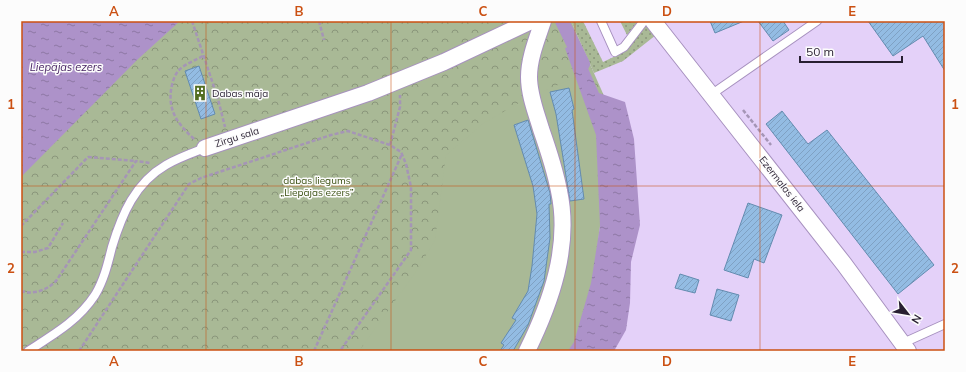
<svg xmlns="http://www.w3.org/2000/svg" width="966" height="372" font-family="Mulish,sans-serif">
<defs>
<pattern id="grass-dots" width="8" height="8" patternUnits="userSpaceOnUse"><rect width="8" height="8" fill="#a9b996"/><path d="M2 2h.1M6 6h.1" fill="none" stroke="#8a967b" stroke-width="1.8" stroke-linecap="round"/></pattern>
<pattern id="park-crowns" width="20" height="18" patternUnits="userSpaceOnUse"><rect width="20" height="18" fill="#a9b996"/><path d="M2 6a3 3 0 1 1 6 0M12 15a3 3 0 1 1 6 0" fill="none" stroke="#8a967b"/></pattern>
<pattern id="water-ripples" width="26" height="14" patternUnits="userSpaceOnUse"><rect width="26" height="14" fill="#ad92c9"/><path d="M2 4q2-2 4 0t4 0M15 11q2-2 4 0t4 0" fill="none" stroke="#8d77a4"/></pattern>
<pattern id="building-hatch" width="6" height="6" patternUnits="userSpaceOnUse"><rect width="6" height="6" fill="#93bce3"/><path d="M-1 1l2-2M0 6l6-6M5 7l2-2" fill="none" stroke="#7fa1c3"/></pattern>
</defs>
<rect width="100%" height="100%" fill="#e4d1f9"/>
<path fill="url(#grass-dots)" d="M571 21H583L603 62 622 53 646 25 651 26 656 35 623 61 594 73Z
M620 21H638L627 35Z"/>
<path fill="url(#park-crowns)" d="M21 21H571L612 114 586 351H21Z"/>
<path fill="#a9b996" d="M576 77 596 135 600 226 591 283 574 342 568 351H359L418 269 435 240 446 155 484 123 524 100Z"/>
<path fill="url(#water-ripples)" d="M21 21H180L137 60 21 177Z
M571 46 579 48 599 93 625 102 634 139 640 225 631 262 630 303 626 330 614 351H568L574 342 591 283 600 226 596 135 565 48Z"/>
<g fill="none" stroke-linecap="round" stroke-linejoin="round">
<path stroke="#ad92c9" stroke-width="14" d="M562 21 583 64"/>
</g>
<path fill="url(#building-hatch)" stroke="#638baf" d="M710 21H744L715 33Z
M758 21H783L789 30 773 41Z
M868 21H945V71L923 36 893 56Z
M199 66 215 114 201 119 185 71Z
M569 88 574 109 572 110 584 199 570 201 556 114 550 92Z
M782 111 808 144 827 130 934 265 898 294 766 124Z
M528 120 550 193 551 204H549L550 238 544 281 528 325 513 351H500L504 345 501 343 516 320 512 318 528 291 532 266 537 214 533 186 514 125Z
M748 203 782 215 764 263 754 259 748 278 724 270Z
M680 274 699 280 695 293 675 288Z
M717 289 739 295 731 321 710 315Z"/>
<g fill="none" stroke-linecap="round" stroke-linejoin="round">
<defs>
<path id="service" d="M601 21 615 52 624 47 644 21
M712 94 817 21
M903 343 945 324
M28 351C53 335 78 321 95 295 104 280 108 263 112 247 122 214 135 183 166 165 178 158 192 153 205 148"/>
<path id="minor" d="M653 21 844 264 908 351
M205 148 368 93 444 62 531 21
M527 351C551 302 571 246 559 191 555 170 548 149 541 129 536 112 529 95 529 77 529 58 537 39 543 21"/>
</defs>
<use href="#service" stroke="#a791bf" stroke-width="10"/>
<use href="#minor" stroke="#a791bf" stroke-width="18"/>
<path stroke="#a595b6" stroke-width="2.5" stroke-dasharray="4 2" stroke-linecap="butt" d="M192 21 218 99 225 127
M319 21 324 40
M743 110 771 145
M194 139C179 125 168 112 171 90 172 84 174 75 179 70 185 64 196 60 203 56
M390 145 400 107V95
M21 226 88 157 136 161
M21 252H35L48 248 63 223
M21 291C34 295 47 290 56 281L136 161 150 163
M79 351 189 184 201 178 331 135 348 131 390 145 401 152 406 164 411 187V250L340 351
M314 351 402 154"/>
<use href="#service" stroke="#fff" stroke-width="8"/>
<use href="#minor" stroke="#fff" stroke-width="16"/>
</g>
<path fill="none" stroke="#cb5012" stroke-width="1" stroke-opacity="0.55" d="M206 21V351M391 21V351M575 21V351M760 21V351M21 186H945"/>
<defs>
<symbol id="building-bare" viewBox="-9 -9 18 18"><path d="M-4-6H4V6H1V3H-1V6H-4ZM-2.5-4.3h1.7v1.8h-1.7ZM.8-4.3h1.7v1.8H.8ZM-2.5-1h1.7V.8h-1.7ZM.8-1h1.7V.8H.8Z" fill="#526d21" stroke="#fcfcfc" stroke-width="2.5" paint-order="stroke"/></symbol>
</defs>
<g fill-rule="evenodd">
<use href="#building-bare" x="189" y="82" width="22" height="22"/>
</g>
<g text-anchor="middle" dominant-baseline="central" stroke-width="3" stroke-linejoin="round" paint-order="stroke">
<g font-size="10" fill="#281f31" stroke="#fcfcfc" text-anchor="start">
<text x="212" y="93">Dabas māja</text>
</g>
<g font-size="10" fill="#281f31" stroke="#fcfcfc">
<text transform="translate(237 137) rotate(-18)">Zirgu sala</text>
<text transform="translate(782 184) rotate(52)">Ezermalas iela</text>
</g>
<g font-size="10" fill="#394f10" stroke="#fcfcfc">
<text x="317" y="180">dabas liegums<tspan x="317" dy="12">„Liepājas ezers”</tspan></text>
</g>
<g font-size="11" font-style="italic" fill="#411c5d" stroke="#fcfcfc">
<text x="66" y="67">Liepājas ezers</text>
</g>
</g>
<rect width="966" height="372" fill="none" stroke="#fcfcfc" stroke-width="44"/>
<g transform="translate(908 314) rotate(121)" stroke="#fcfcfc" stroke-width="3" paint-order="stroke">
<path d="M0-3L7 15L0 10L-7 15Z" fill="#281f31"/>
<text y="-6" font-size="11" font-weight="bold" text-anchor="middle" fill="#281f31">N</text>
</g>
<path d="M800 56v6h102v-6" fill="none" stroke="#281f31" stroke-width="2"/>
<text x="806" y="56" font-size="12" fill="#281f31" stroke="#fcfcfc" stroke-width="3" paint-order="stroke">50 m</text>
<rect x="22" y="22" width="922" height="328" fill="none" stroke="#cb5012" stroke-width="1.5"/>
<g font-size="13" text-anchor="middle" font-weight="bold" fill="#cb5012">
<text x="114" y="16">A</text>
<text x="299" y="16">B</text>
<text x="483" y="16">C</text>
<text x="667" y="16">D</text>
<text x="852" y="16">E</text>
<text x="11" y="109">1</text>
<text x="955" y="109">1</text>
<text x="11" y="273">2</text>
<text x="955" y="273">2</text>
<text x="114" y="366">A</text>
<text x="299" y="366">B</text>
<text x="483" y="366">C</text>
<text x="667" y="366">D</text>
<text x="852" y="366">E</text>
</g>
</svg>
